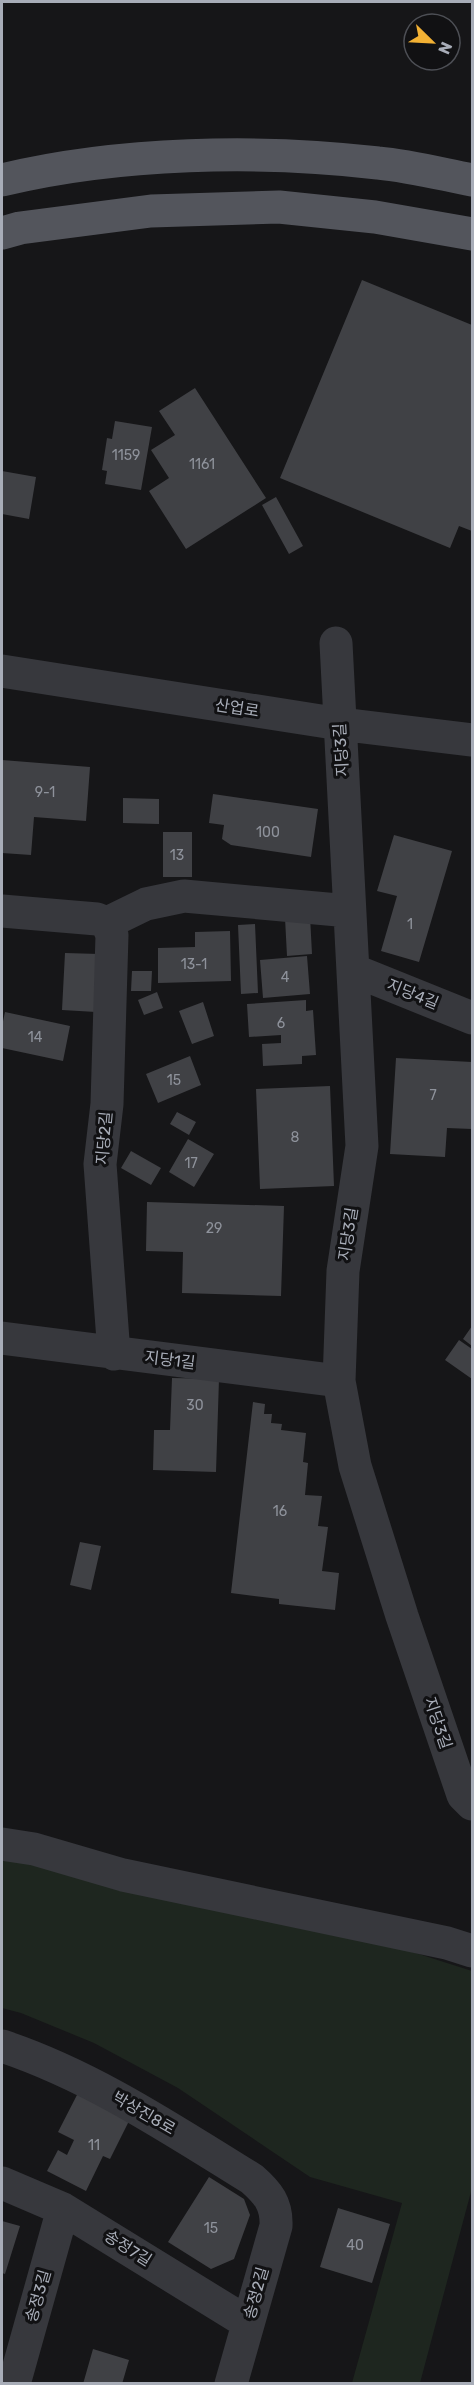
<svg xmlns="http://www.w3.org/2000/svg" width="474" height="2385" font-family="Rubik,'Noto Sans KR',sans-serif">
<rect width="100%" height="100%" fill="#161618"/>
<path fill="#1e261f" d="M2 1856 400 1948 472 1971V2188L420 2383H352L402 2203 310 2177 178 2088 94 2043 21 2013 2 2008Z"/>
<path fill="#404145" d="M362 280 472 325V531L459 526 450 548 280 478Z
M195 388 266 498 186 549 149 491 169 478 151 450 175 435 159 411Z
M115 421 152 427 141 490 105 484 107 471 102 470 107 438 112 439Z
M2 471 36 477 29 519 2 514Z
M276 497 303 546 289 554 262 505Z
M2 760 90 767 86 821 34 817 31 855 2 853Z
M213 794 318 809 311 857 231 845 222 839 224 825 209 823Z
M123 798 159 799V824L123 823Z
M163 832H192V877H163Z
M394 835 452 851 419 962 381 951 397 896 377 891Z
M310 916 312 954 287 956 285 918Z
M255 924 258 993 241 994 238 925Z
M230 931 231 981 158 983V948L195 947V932Z
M65 953 99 954 96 1012 62 1010Z
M307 956 310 994 263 998 260 960Z
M132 971H152L151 991H131Z
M157 992 163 1008 144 1015 138 1000Z
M306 1000V1011L313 1010 316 1055 302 1056V1064L263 1066 262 1044 281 1043V1035L249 1037 247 1004Z
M203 1002 214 1036 192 1044 179 1011Z
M5 1012 70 1026 63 1061 2 1048V1026Z
M190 1056 201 1085 158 1103 146 1074Z
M396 1058 472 1062V1129L447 1128 445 1157 390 1154Z
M330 1086 334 1186 260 1189 256 1089Z
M177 1112 196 1122 189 1135 170 1124Z
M188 1139 214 1154 194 1187 169 1172Z
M131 1151 161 1168 151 1185 121 1168Z
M147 1202 284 1206 281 1296 182 1293 183 1252 146 1251Z
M472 1326V1346L463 1339Z
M459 1340 472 1349V1379L445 1360Z
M172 1378 219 1379 216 1472 153 1470 154 1430H170Z
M253 1402 265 1404 264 1414H272L271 1423 282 1424 281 1430 306 1433 303 1462 308 1463 305 1495 322 1496 318 1526 328 1527 322 1571 339 1573 335 1610 279 1604V1599L231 1593Z
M80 1542 101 1546 91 1590 70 1585Z
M78 2093 130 2119 110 2159 103 2156 86 2191 47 2171 58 2150 67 2155 74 2140 58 2132Z
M209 2177 244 2199 250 2215 234 2259 211 2269 168 2242Z
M338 2208 390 2224 372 2283 320 2267Z
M2 2221 20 2226 5 2274 2 2273Z
M93 2349 129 2360 122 2384H83Z"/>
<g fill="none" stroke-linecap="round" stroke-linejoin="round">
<path stroke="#37383d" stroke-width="33" d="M336 643 362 1146 343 1271 339 1381 355 1466 402 1616 463 1795 472 1804
M2 671 340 724 472 740
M2 911 97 919 107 923 112 935 107 1104 100 1164 114 1354
M107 923 146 904 184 896 349 911
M353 970 472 1018
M2 1338 339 1381
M2 1844 34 1849 123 1875 447 1943 472 1951
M2 2046C92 2076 171 2129 252 2179 268 2193 277 2204 276 2226L231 2384
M2 2183 63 2209 248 2323
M14 2384 63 2209"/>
<path stroke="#53555c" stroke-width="33" d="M2 180C118 152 259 149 378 163 410 166 441 174 472 180
M2 233 20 228 151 211 279 207 375 217 472 234"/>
</g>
<g text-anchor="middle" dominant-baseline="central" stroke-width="6" stroke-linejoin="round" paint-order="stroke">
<g font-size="14" fill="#8e929b">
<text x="126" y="455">1159</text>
<text x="202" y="464">1161</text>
<text x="45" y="792">9-1</text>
<text x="268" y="832">100</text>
<text x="177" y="855">13</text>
<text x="410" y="924">1</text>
<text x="194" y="964">13-1</text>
<text x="285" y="977">4</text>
<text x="281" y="1023">6</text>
<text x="35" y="1037">14</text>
<text x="174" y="1080">15</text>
<text x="433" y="1095">7</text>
<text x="295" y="1137">8</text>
<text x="191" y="1163">17</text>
<text x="214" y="1228">29</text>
<text x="195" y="1405">30</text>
<text x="280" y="1511">16</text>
<text x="94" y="2145">11</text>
<text x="211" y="2228">15</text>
<text x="355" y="2245">40</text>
</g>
<g font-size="16" fill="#a8adb8" stroke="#111113">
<text transform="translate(237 708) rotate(9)">산업로</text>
<text transform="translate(341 750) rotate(-93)">지당3길</text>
<text transform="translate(413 994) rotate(22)">지당4길</text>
<text transform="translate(104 1138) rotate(-85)">지당2길</text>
<text transform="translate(348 1234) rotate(-81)">지당3길</text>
<text transform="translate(170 1360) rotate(7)">지당1길</text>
<text transform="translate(438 1723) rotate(71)">지당3길</text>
<text transform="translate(144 2113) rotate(30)">박상진8로</text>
<text transform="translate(128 2248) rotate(32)">송정7길</text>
<text transform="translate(256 2293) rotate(-74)">송정2길</text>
<text transform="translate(38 2296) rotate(-74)">송정3길</text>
</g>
</g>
<rect width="474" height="2385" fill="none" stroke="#a8adb8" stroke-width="6"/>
<g transform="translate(432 42) rotate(114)"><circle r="28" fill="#111113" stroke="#4d4f55" stroke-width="1.5"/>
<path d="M0-4.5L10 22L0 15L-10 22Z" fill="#f2b134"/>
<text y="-9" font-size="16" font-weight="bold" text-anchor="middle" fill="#a8adb8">N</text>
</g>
</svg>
